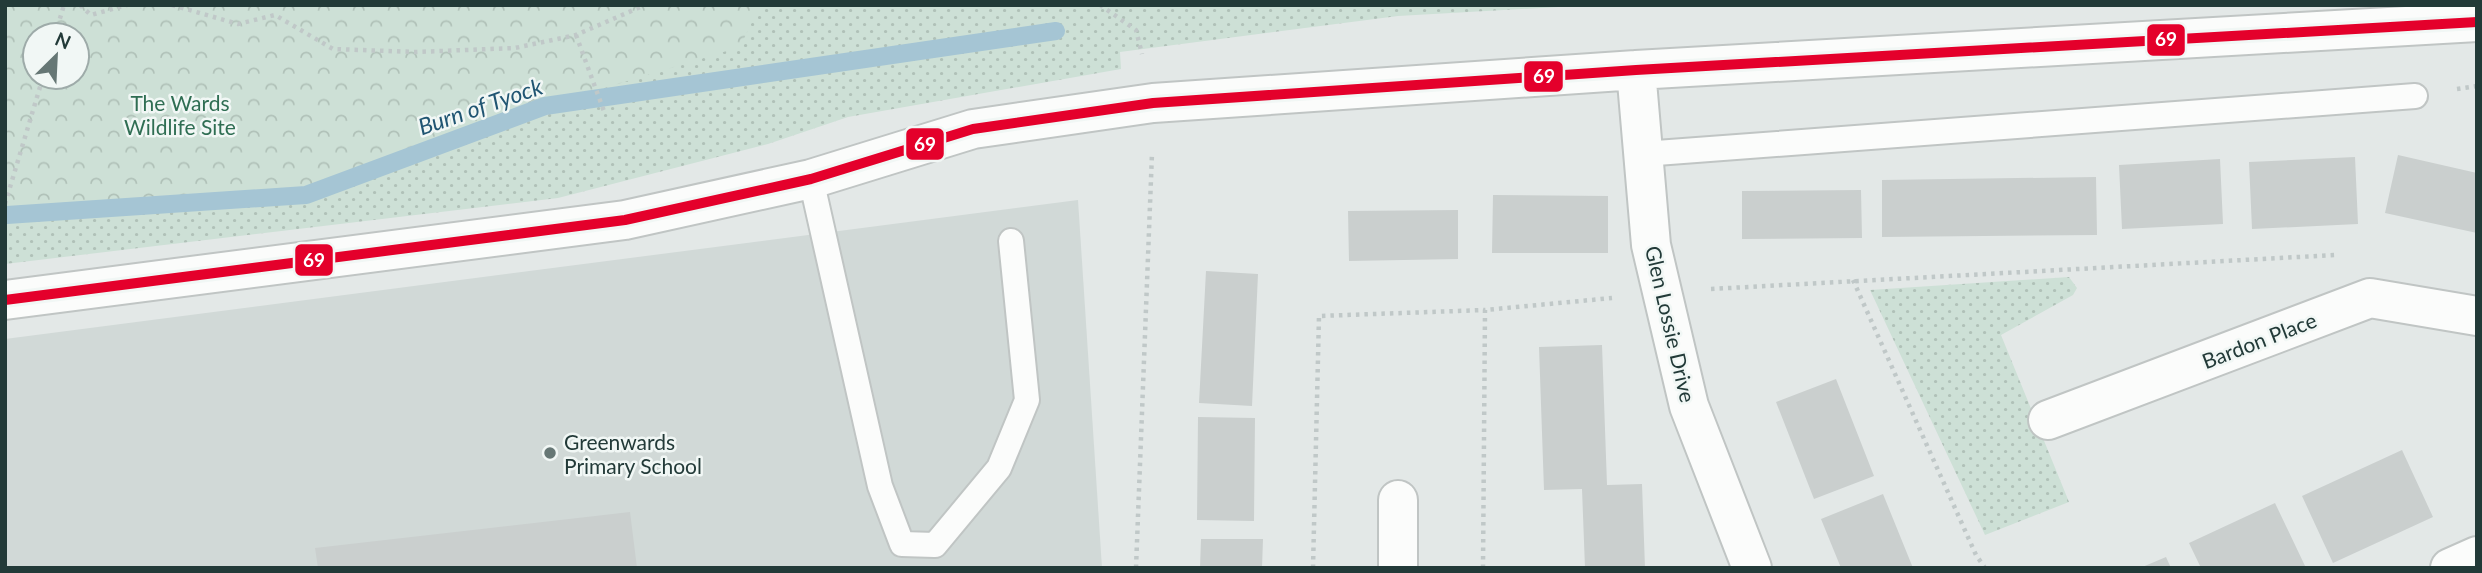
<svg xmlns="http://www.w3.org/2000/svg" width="2482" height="573" font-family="Lato,sans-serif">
<defs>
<pattern id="green-dots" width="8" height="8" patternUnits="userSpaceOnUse" patternTransform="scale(1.75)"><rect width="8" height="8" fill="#cde0d6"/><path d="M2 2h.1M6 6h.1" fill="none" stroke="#b0c1b8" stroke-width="1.8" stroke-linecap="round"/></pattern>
<pattern id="forest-crowns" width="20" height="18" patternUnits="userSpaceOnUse" patternTransform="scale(1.75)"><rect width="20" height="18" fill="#cde0d6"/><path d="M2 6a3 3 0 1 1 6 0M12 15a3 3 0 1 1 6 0" fill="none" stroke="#b0c1b8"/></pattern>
</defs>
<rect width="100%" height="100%" fill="#e3e8e7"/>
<path fill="#d1d9d7" d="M1078 200 1102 568H5V339Z"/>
<path fill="url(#green-dots)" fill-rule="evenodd" d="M5 5H1593L1398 16 1120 52 1121 69 848 117 768 144 558 198 5 264ZM35 35H77V77H35Z
M2069 277 2077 288 2073 295 2001 335 2069 502 1985 535 1870 290Z"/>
<path fill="url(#forest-crowns)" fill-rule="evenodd" d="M5 5H760L740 47 545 106 306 195 66 211 5 219ZM35 35H77V77H35Z"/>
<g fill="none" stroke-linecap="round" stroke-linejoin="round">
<path stroke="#a5c5d4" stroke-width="18" d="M7 215 306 195 545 106 1056 31"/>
</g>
<path fill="#cacfce" d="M2398 155 2477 173V233L2385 213Z
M2355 157 2358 224 2252 229 2249 162Z
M2220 159 2223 224 2122 229 2119 165Z
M2096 177 2097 235 1882 237V180Z
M1861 190 1862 238 1742 239V191Z
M1493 195 1608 196V253H1492Z
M1458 210V259L1349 261 1348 211Z
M1206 271 1258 274 1252 406 1199 403Z
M1602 345 1607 485 1642 484 1645 568H1585L1582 489 1544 490 1539 347Z
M1836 379 1874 476 1814 499 1776 402Z
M1198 417 1255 418 1254 521 1197 520Z
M2402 450 2433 517 2333 563 2302 496Z
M1883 494 1913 568H1841L1821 519Z
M2275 503 2306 568H2201L2189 543Z
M630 512 637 568H318L315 548Z
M1201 539H1263L1262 568H1200Z
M2166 557 2171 568H2140Z"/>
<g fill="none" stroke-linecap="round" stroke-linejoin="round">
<defs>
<path id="service" d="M1643 154 2415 96
M811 179 880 486 902 544 935 545 999 468 1027 400 1011 241"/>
<path id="minor" d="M1636 70 1651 245 1689 406 1752 568
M5 300 625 220 811 179 973 129 1153 103 1636 70 2477 22
M2048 420 2370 298 2477 316
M1398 500V568
M2450 568 2477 556"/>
</defs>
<use href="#service" stroke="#c0c5c4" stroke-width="28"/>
<use href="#minor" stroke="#c0c5c4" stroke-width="42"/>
<path stroke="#c0c8c8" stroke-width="4.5" stroke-dasharray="3.5 5" stroke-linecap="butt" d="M80 5 91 15 127 5
M172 5 238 24 275 15 333 49 416 52 515 48 576 35 645 5
M1100 5 1136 30 1142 54
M55 35 64 5
M576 35 605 114
M2457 89 2477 86
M5 204 43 77
M1853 280 1976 555 1985 568
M1711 289 2335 255
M1136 568 1152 153
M1313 568 1319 316 1485 310
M1483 568 1485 310 1612 298"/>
<use href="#service" stroke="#fbfcfb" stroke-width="24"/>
<use href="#minor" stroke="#fbfcfb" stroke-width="38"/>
<defs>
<path id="bus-1" d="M5 300 625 220 811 179 973 129 1153 103 1636 70 2477 22"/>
</defs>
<use href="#bus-1" stroke="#f1f7f5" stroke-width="16"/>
<use href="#bus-1" stroke="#e4002b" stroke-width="10"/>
</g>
<circle fill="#667775" stroke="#f1f7f5" stroke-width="2.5" cx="550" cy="453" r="7"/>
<g text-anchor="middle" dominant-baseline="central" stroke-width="5" stroke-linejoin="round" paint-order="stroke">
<g font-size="21" fill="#2f6e53" stroke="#f1f7f5">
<text x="180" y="102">The Wards<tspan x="180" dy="24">Wildlife Site</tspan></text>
</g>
<g font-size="21" fill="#223a38" stroke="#f1f7f5">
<text transform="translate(1671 324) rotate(77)">Glen Lossie Drive</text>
<text transform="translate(2259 340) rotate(-21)">Bardon Place</text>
</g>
<g font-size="21" fill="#223a38" stroke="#f1f7f5" text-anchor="start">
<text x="564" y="441">Greenwards<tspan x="564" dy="24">Primary School</tspan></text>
</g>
<g font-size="23" font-style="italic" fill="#205572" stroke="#f1f7f5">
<text transform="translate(480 106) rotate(-19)">Burn of Tyock</text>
</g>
</g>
<g stroke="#f1f7f5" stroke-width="2.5">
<rect x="2146" y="23" width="40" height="34" rx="7" fill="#e4002b"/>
<rect x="1523" y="60" width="41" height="33" rx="7" fill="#e4002b"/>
<rect x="905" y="127" width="40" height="34" rx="7" fill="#e4002b"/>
<rect x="294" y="243" width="40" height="34" rx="7" fill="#e4002b"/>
</g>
<g font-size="19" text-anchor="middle" font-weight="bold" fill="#fff">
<text x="2166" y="46">69</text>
<text x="1544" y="83">69</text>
<text x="925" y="151">69</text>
<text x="314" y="267">69</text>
</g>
<rect width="2482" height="573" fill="none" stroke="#223a38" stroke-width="14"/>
<g transform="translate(56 56) rotate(24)"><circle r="33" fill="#f1f7f5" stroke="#9eaba9" stroke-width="2"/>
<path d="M0-5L12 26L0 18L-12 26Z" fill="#667775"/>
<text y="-10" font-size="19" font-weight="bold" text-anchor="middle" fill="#223a38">N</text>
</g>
</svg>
